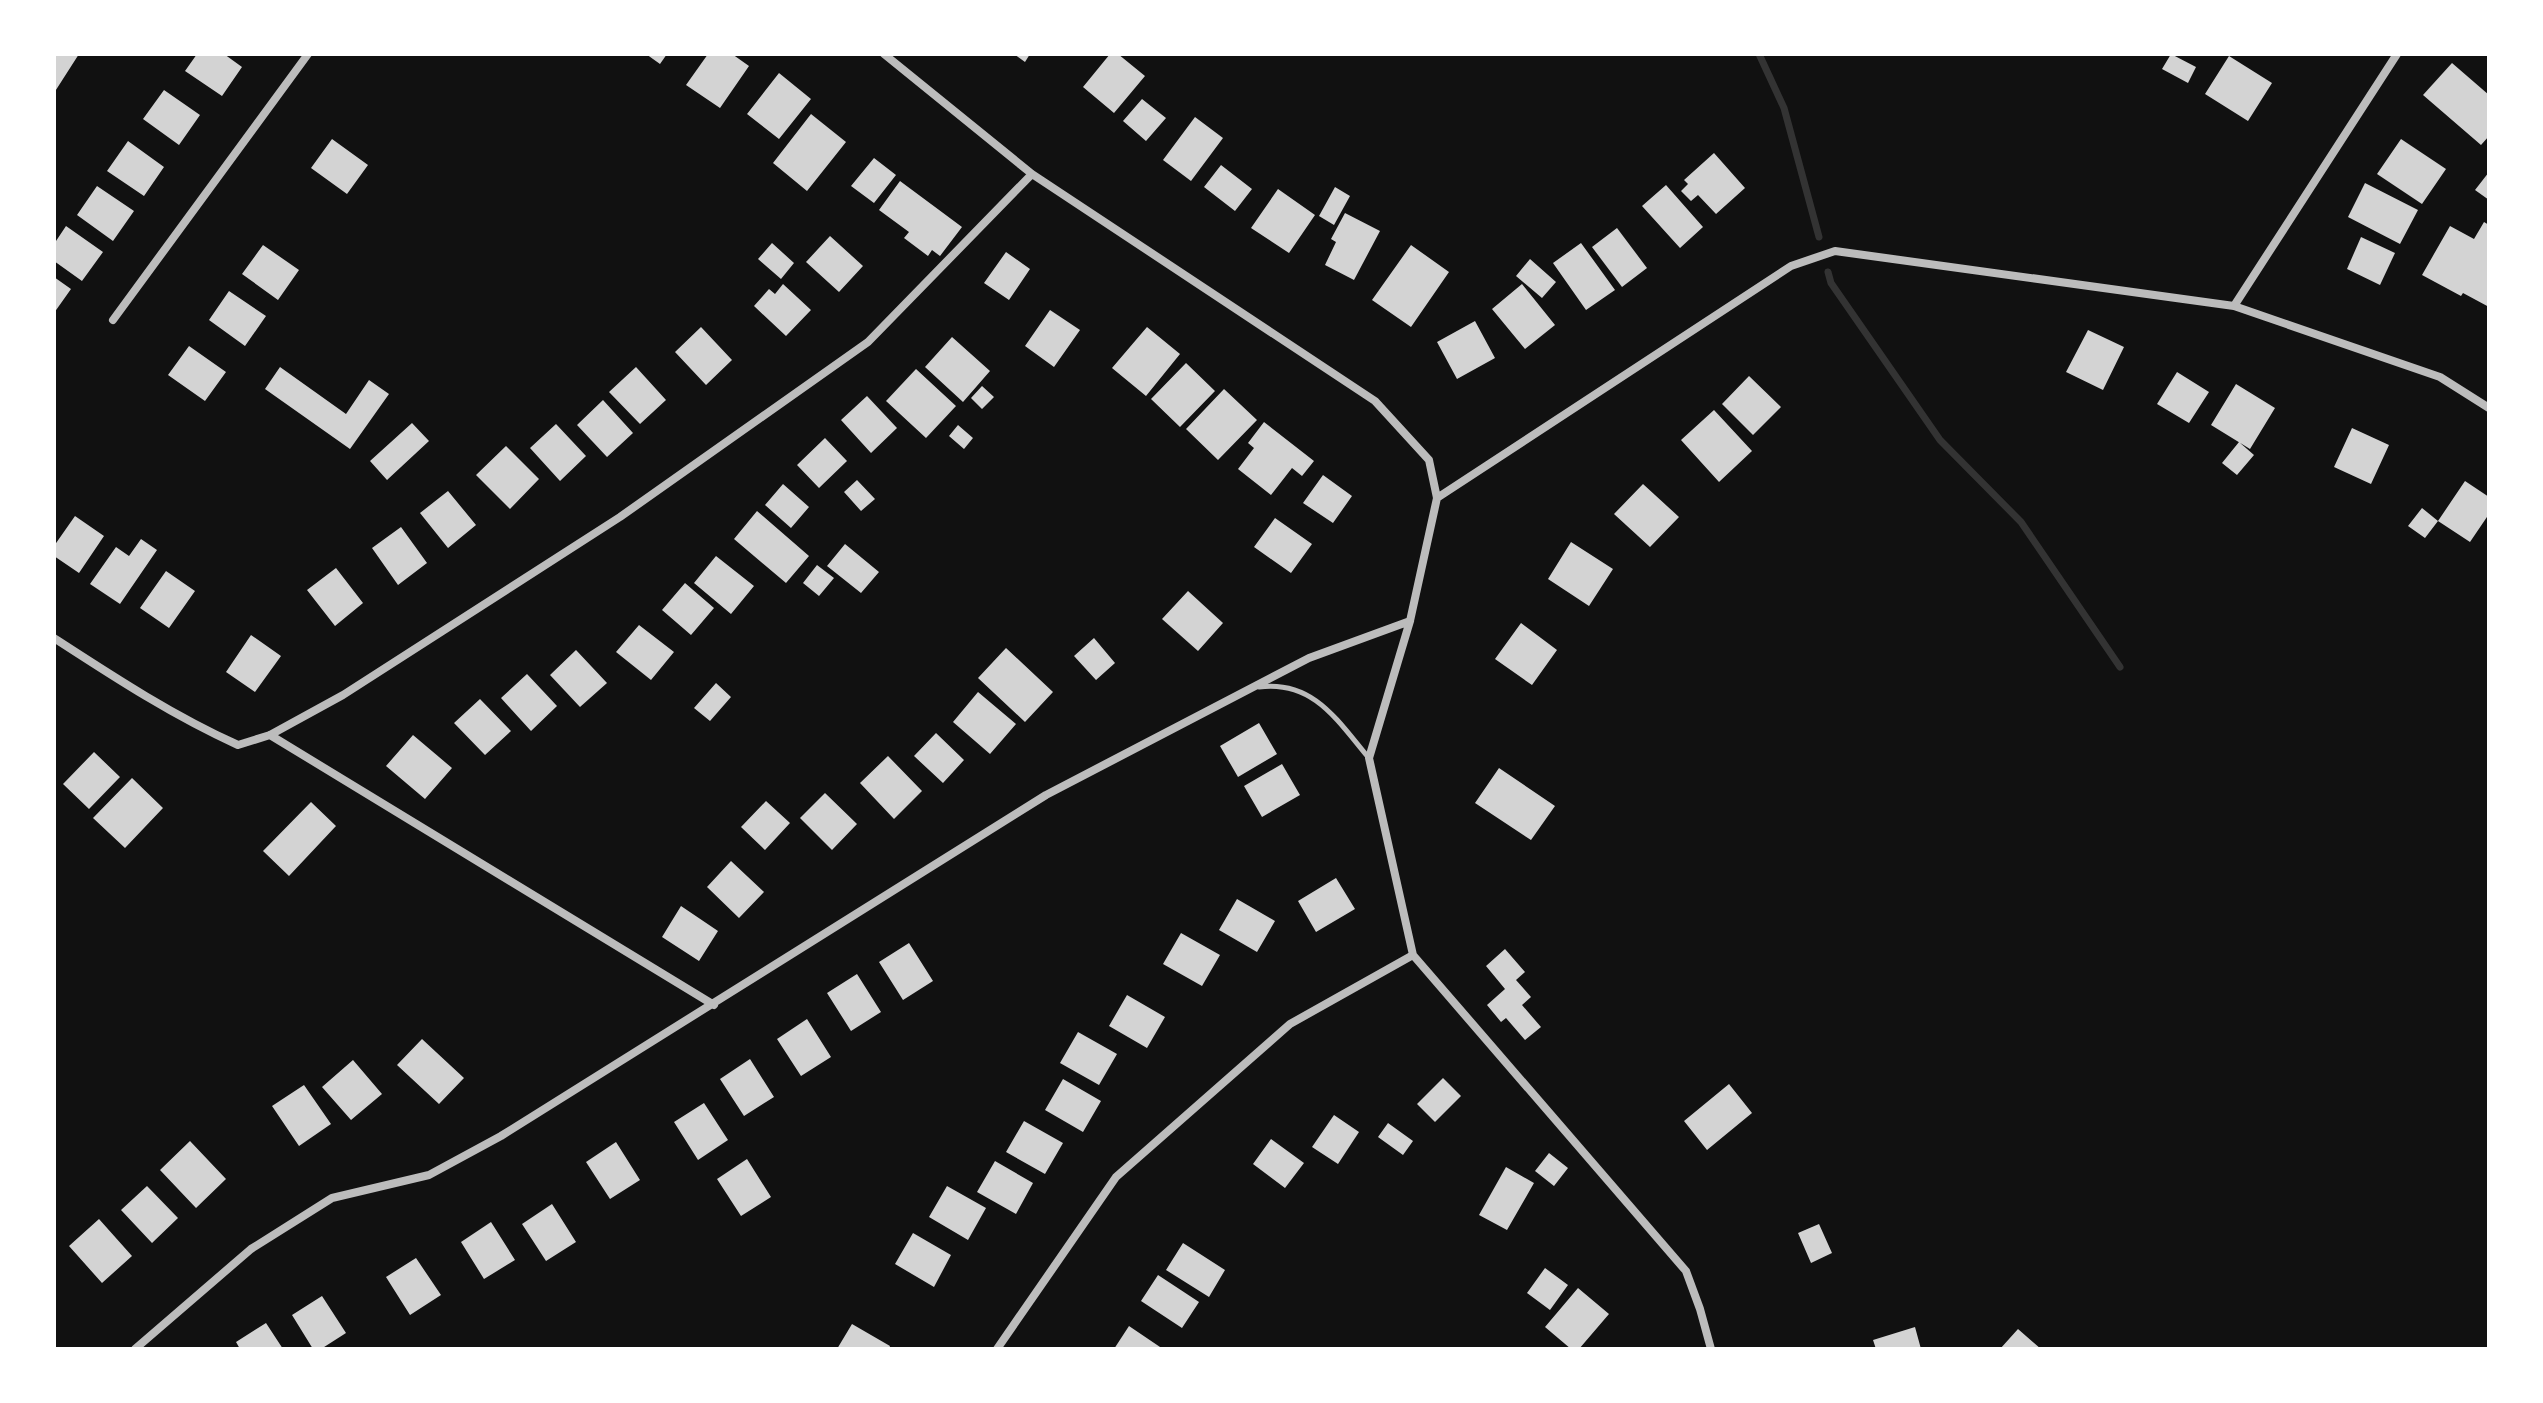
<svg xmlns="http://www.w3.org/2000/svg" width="2543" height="1403" font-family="'Golos Text',sans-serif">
<rect width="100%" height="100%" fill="#111"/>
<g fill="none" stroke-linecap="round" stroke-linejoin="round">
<path stroke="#333" stroke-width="7" d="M1759 54 1784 108 1819 237
M1828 272 1831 283 1940 440 2021 522 2120 667"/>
</g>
<path fill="#d3d3d3" d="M54 54H79L54 93Z
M197 54H224L242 67 222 96 185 71Z
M646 54H667L660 64Z
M708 54H732L749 66 720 108 686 85Z
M1014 54H1030L1025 62Z
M1110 54H1118L1145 76 1114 113 1083 87Z
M2171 54 2196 67 2188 83 2162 69Z
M2229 56 2272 83 2248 121 2205 94Z
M2452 63 2489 95V136L2481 145 2423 95Z
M779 73 811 99 779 139 747 114Z
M164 90 200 115 179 145 143 119Z
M1142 99 1166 118 1146 141 1123 121Z
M811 114 846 142 807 191 773 163Z
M1195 117 1223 138 1191 181 1163 160Z
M332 139 368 165 347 194 311 168Z
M2401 139 2446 169 2422 204 2377 174Z
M128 141 164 167 144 196 107 171Z
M1714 153 1745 188 1716 214 1698 195 1691 201 1681 191 1688 184 1684 180Z
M874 158 896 175 874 203 851 186Z
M1221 165 1252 189 1235 211 1204 187Z
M2489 172V200L2475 190Z
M900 181 962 227 940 256 932 250 928 256 904 238 909 232 879 210Z
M2365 183 2418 210 2400 244 2348 217Z
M1666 185 1703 227 1680 248 1642 206Z
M97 186 134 211 113 241 77 215Z
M1335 187 1350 196 1334 225 1319 216Z
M1278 189 1315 215 1289 253 1251 228Z
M1345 213 1380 231 1354 280 1325 265 1336 242 1331 239Z
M2484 222 2489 225V307L2463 293 2461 296 2422 275 2450 226 2474 239Z
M66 226 103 252 82 281 54 261V244Z
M1617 228 1647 268 1622 287 1592 247Z
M830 236 863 266 839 292 806 262Z
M2361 237 2395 253 2380 285 2347 269Z
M772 243 794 263 781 279 758 259Z
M1581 243 1615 290 1586 310 1553 263Z
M263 245 299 270 278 300 242 274Z
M1411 245 1449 272 1411 327 1372 300Z
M1006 252 1030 269 1009 300 984 283Z
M1530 259 1556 282 1542 298 1516 276Z
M54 277 71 289 54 313Z
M783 284 811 310 786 336 754 306 769 289 775 294Z
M1522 284 1555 325 1525 349 1492 309Z
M229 291 266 316 245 346 209 320Z
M1050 310 1080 330 1054 367 1025 346Z
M1475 321 1495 358 1457 379 1437 342Z
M701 327 732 360 706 385 675 352Z
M1147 327 1180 354 1146 396 1112 368Z
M2088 330 2124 347 2103 390 2066 372Z
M952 337 990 371 963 402 925 367Z
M189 346 226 372 205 401 168 375Z
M1186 363 1215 391 1180 427 1151 399Z
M280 367 346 414 369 380 389 394 350 449 265 389Z
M636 367 666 400 640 424 609 392Z
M916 369 956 406 926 438 886 401Z
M2177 372 2209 392 2189 423 2157 404Z
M1749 376 1781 407 1753 435 1722 404Z
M2236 384 2275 408 2250 449 2211 425Z
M982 386 994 397 982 409 971 398Z
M1224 389 1257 420 1218 460 1186 429Z
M867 396 897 428 871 453 841 420Z
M603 400 633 433 607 457 577 425Z
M1714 410 1752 451 1719 482 1681 440Z
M1264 422 1314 461 1302 476 1292 468 1271 495 1238 469 1254 448 1248 443Z
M412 423 429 441 387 480 370 461Z
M556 424 586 456 560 481 530 448Z
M958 425 973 438 964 449 949 436Z
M2352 428 2389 445 2371 484 2334 467Z
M825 438 847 461 819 488 797 465Z
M2239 442 2254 455 2237 475 2222 463Z
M506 446 539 479 510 509 476 475Z
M1323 475 1352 496 1333 523 1303 503Z
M857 480 875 499 861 511 844 492Z
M2465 481 2489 497V514L2470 542 2438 521Z
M783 484 809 507 791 528 765 505Z
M1643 484 1679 517 1650 547 1614 514Z
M448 491 476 525 448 548 420 513Z
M2422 508 2438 521 2425 538 2408 526Z
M757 511 809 556 786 583 734 539Z
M75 516 104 536 79 573 54 556V546Z
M1275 518 1312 544 1291 573 1254 547Z
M401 527 427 563 398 585 372 548Z
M141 539 157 550 120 604 90 584 116 547 129 556Z
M1571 542 1613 569 1589 606 1548 579Z
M845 544 879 572 861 593 827 566Z
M716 556 754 586 731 614 694 583Z
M817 565 834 578 819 596 803 583Z
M336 568 363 603 335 626 307 590Z
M166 571 195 591 169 628 140 608Z
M685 583 714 608 691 635 662 610Z
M1188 591 1223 623 1198 651 1162 619Z
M1521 623 1557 650 1532 685 1495 659Z
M639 625 674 652 651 680 616 652Z
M251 635 281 656 255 692 226 672Z
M1094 638 1115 663 1096 680 1074 656Z
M1006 648 1053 692 1025 722 978 678Z
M576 650 607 683 580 707 550 675Z
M527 674 557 706 531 731 501 698Z
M716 683 731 697 710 721 694 708Z
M978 692 1016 724 990 754 953 722Z
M480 699 511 731 485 755 454 723Z
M1259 723 1277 754 1238 777 1220 746Z
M936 733 964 760 943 783 914 756Z
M413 735 452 768 425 799 386 766Z
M94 752 120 777 89 809 63 784Z
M888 756 922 791 894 819 860 783Z
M1282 764 1300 795 1262 817 1244 786Z
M1499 768 1555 806 1531 840 1475 803Z
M132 778 163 808 125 848 93 818Z
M825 793 857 824 832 850 800 818Z
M766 801 790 823 765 850 741 827Z
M311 802 336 826 289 876 263 851Z
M731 861 764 892 739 918 707 887Z
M1336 878 1355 909 1316 932 1298 901Z
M1237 899 1275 921 1257 952 1219 930Z
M681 906 718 931 699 961 662 937Z
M1181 933 1220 955 1202 986 1163 964Z
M909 943 933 981 903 1000 879 962Z
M1505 949 1525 972 1516 980 1531 997 1522 1005 1541 1027 1525 1040 1506 1018 1501 1022 1487 1005 1505 989 1486 966Z
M857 974 881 1012 851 1031 827 993Z
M1127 995 1165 1017 1147 1048 1109 1026Z
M807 1019 831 1057 801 1076 777 1039Z
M1078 1032 1117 1054 1099 1085 1060 1063Z
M422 1039 464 1078 439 1104 397 1065Z
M750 1059 774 1097 744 1116 720 1079Z
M353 1060 382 1094 351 1120 322 1087Z
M1443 1078 1461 1096 1435 1122 1417 1104Z
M1063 1079 1101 1101 1083 1132 1045 1110Z
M1729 1084 1752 1113 1707 1150 1684 1121Z
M304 1085 331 1124 299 1146 272 1106Z
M704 1103 728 1140 698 1160 674 1122Z
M1334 1115 1359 1132 1338 1164 1312 1147Z
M1024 1121 1063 1143 1045 1174 1006 1152Z
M1388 1123 1413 1141 1403 1155 1378 1137Z
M1271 1139 1304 1163 1285 1188 1253 1164Z
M190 1141 226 1179 196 1208 160 1170Z
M616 1142 640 1180 610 1199 586 1162Z
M1549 1153 1568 1168 1554 1186 1535 1171Z
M747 1159 771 1197 741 1216 717 1179Z
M995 1161 1033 1183 1016 1214 977 1192Z
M1506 1167 1534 1183 1507 1230 1479 1215Z
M147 1186 178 1218 152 1243 121 1210Z
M947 1186 986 1208 968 1240 929 1217Z
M552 1204 576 1242 546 1261 522 1224Z
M99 1219 132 1256 102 1283 69 1246Z
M491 1222 515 1260 484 1279 461 1242Z
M1819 1224 1832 1253 1811 1263 1798 1233Z
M913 1233 951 1255 934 1287 895 1264Z
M1183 1243 1225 1270 1209 1297 1166 1270Z
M416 1258 441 1295 410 1315 386 1277Z
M1545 1268 1568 1285 1550 1310 1527 1293Z
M1158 1275 1199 1302 1182 1328 1141 1301Z
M1578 1288 1609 1314 1579 1349H1571L1545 1327Z
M322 1296 346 1333 321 1349H313L292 1315Z
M266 1323 283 1349H240L236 1342Z
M852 1324 890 1346 889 1349H837Z
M1129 1326 1163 1349H1114Z
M1915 1327 1921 1349H1876L1873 1340Z
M2018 1329 2041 1349H2000Z"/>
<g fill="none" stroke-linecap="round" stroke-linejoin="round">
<path stroke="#bcbcbc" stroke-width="5" d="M1259 687C1313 680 1337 720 1368 757"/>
<path stroke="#bcbcbc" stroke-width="8" d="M884 54 1032 174 1375 401 1429 460 1437 498 1410 621 1369 758 1413 955 1686 1271 1700 1309 1711 1349
M2234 306 2397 54
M113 320 308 54
M1437 498 1791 266 1835 251 2234 306 2440 377 2489 408
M54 638C114 677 172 715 238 745L270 735 343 695 620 517 868 342 1032 174
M270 735 714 1005
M135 1349 251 1249 332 1198 429 1175 501 1136 1046 795 1309 658 1410 621
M997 1349 1116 1177 1290 1024 1413 955"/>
</g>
<rect width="2543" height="1403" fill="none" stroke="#ffffff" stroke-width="112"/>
</svg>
